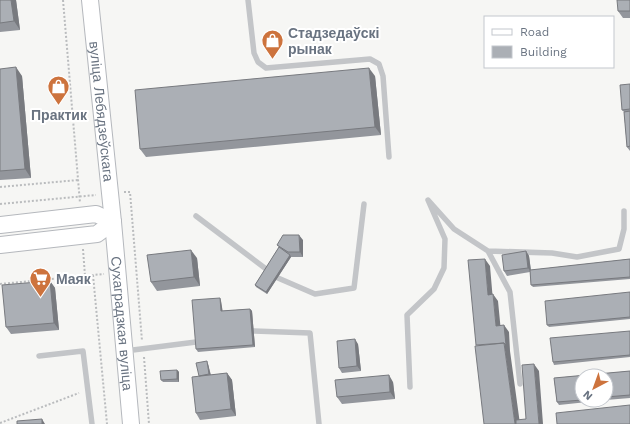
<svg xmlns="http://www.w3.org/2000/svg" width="630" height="424" font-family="'Work Sans',sans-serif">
<rect width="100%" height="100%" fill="#f6f6f4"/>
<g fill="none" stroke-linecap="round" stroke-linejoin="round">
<defs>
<g id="secondary">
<path id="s1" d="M90 0 113 222 131 424"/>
<path d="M0 225 96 214 113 222"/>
<path d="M0 245 97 234 113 222"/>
</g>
</defs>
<use href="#secondary" stroke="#b5b8bd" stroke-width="18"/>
<path stroke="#babcbe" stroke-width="2" stroke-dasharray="2 2" stroke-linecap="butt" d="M63 0 80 203
M0 187 78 180
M124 192H130L142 341
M0 204 96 195
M83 249 85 276
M93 275 107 424
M0 284 104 274
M144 357 149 424
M0 423 79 393"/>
<path stroke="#c3c5c8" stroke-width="5.5" d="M248 0 254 53 258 62 266 68 370 59 379 64 383 76 389 157
M196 216 278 278 315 294 354 288 364 204
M488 251 552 253 577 257 619 249 624 229V211
M253 331 310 333 319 424
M125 351 196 342
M39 356 83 351 92 424
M410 387 407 315 434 289 444 268 445 239 428 200 454 229 488 251 510 292 520 384"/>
<use href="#secondary" stroke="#fff" stroke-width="16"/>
</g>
<path fill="#93969c" d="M0 0H16L20 30 0 32Z
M630 0V18H623L618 11Z
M0 69 22 76 31 178 0 180Z
M375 76 381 135 146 157 140 149Z
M630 84V151L627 147 624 112 622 110Z
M303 240V257H291L267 294 256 287 255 285 279 247 277 245Z
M526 251 529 256 531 270 630 259V279L533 287 531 285 530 272 507 276 504 271Z
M197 258 200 286 157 291 151 282Z
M50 281 55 288 59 330 11 334 6 327Z
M630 292V319L549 327 547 325Z
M220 298 221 301 222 311 250 309 252 311 255 347 198 352 196 349Z
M630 331V357L554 365 553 362Z
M358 344 361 371 342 373 339 368Z
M208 364 211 375 227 373 232 380 236 416 200 420 196 413 199 377Z
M177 370 179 372V382H163L161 380Z
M630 371V398L606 400V376H582V400H606L559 405 557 402 554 378Z
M393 382 395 399 342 404 337 397Z"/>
<path fill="#787a7f" d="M11 0H16L20 30 14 21Z
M16 67 22 76 31 178 25 169Z
M369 68 375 76 381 135 375 127Z
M299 235 303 240V257L300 252Z
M191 250 197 258 200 286 194 277Z
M526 251 529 256 531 272 528 268Z
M290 255 291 257 267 294 266 292Z
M485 259 490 266 493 301 488 295Z
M50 281 55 288 59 330 54 323Z
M493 294 498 301 501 332 496 326Z
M220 298 221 301 223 313 221 311Z
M250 309 252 311 255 347 253 345Z
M504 325 509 332 510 351 520 424H515L504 343Z
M355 339 358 344 361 371 357 366Z
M207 361 208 364 211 377 209 374Z
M534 364 539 371 543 424H539Z
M177 370 179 372V382L177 379Z
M227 373 232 380 236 416 231 409Z
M389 375 393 382 395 399 390 392Z
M42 419 45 424H42Z"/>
<path fill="#abafb5" stroke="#787a7f" d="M0 0H11L14 21 0 23Z
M617 0H630V11H618Z
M16 67 25 169 0 171V69Z
M369 68 375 127 140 149 135 90Z
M630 84V109L622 110 620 85Z
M630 111V146L627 147 624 112Z
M283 235H299L300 252H288L277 245Z
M279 247 290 255 266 292 255 285Z
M191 250 194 277 151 282 147 255Z
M526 251 528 268 504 271 502 255Z
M485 259 488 295 493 294 496 326 504 325 506 345 504 343 476 345 468 260Z
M630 259V277L531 285 530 270Z
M50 281 54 323 6 327 2 285Z
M630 292V317L547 325 545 301Z
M220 298 221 311 250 309 253 345 196 349 192 300Z
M630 331V355L553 362 550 338Z
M355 339 357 366 339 368 337 341Z
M504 343 515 424H484L475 346Z
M207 361 209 374 199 376 196 363Z
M534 364 539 424H516V420L526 419 522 365Z
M177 370V379L161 380 160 371Z
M630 371V395L606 397V376H582V400L557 402 554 378Z
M227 373 231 409 196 413 192 377Z
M389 375 390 392 337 397 335 380Z
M630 405V424H557L556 413Z
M42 419V424H17V421Z"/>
<defs>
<symbol id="shop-pin" viewBox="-11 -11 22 30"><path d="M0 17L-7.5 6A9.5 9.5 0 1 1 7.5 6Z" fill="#cd733d" stroke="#fff"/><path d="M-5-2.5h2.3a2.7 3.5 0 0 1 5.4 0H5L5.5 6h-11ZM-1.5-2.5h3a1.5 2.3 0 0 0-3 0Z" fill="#fff"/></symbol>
<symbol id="supermarket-pin" viewBox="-11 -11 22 30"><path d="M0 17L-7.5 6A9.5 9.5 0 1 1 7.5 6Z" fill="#cd733d" stroke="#fff"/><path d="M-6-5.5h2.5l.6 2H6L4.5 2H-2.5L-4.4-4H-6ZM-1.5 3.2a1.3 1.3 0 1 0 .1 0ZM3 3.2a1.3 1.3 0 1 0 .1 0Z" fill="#fff"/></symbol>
</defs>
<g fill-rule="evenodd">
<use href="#shop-pin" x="260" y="28" width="25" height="34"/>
<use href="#shop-pin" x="46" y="74" width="25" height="34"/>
<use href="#supermarket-pin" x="28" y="266" width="25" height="34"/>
</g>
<g text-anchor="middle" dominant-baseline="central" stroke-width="4" stroke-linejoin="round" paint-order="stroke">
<g font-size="14" font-weight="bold" fill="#697381" stroke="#fff" text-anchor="start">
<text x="288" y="33">Стадзедаўскі<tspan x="288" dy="16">рынак</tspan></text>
<text x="59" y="115" text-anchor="middle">Практик</text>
<text x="56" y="279">Маяк</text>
</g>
<g font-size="14" fill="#697381" stroke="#fff">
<text stroke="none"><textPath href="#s1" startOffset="112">вуліца Лебядзеўскага</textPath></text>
<text stroke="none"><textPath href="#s1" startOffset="325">Сухаградзкая вуліца</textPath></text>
</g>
</g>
<rect x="484" y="16" width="130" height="52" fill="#ffffff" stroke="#c3c7cd"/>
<rect x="492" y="29" width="20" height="6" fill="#ffffff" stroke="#c3c7cd"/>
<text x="520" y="36" font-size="12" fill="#697381">Road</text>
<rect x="492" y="46" width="20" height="12" fill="#abafb5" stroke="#c3c7cd"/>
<text x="520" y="56" font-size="12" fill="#697381">Building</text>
<g transform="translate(594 388) rotate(221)"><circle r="19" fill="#ffffff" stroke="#c3c7cd"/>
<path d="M0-3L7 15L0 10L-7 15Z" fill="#cd733d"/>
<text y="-6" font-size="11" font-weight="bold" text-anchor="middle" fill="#697381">N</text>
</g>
</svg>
